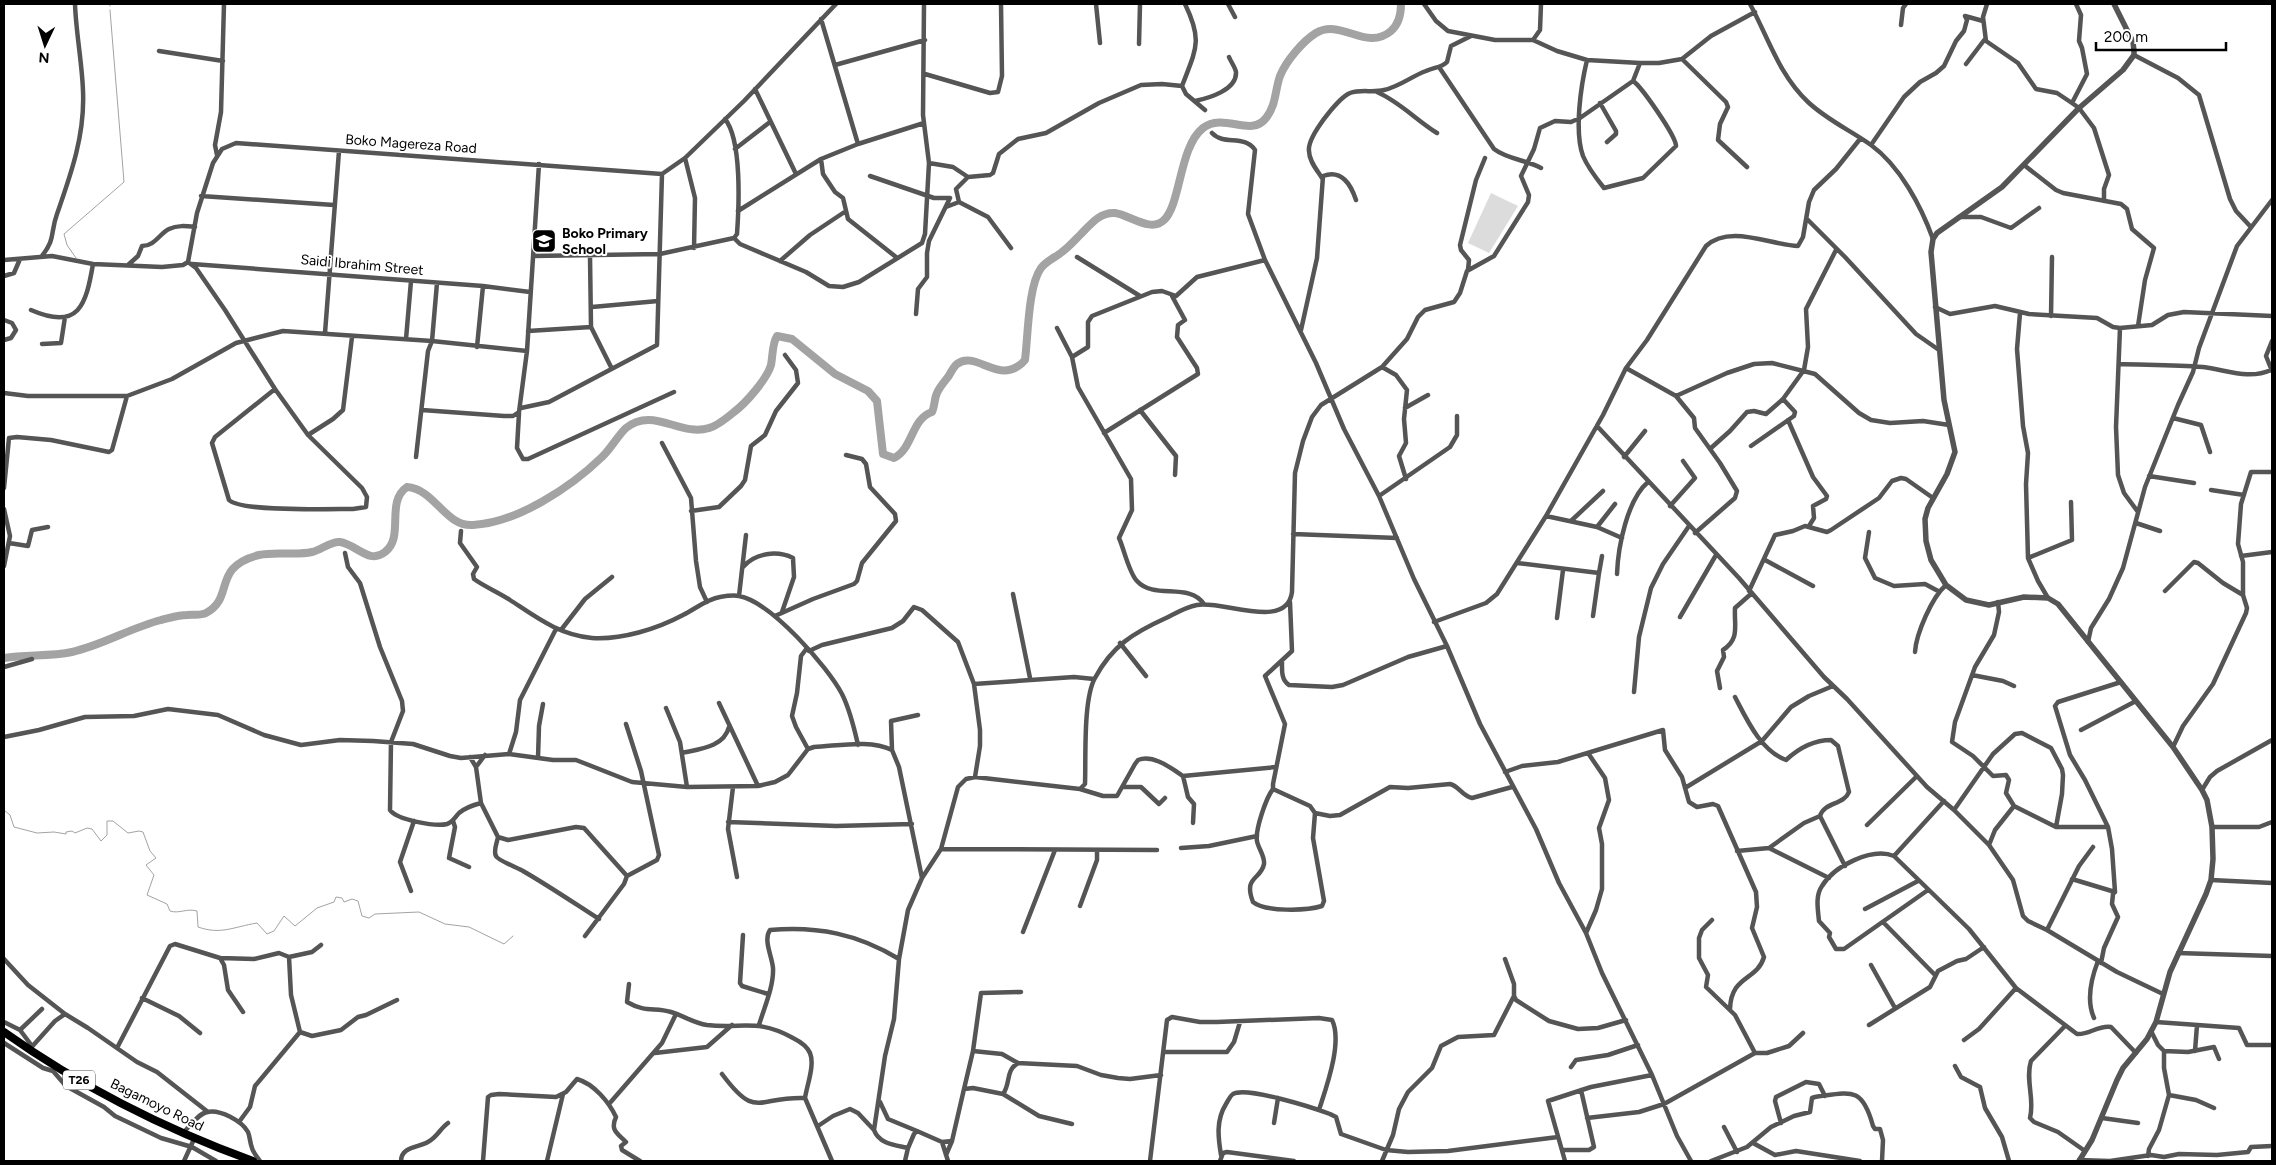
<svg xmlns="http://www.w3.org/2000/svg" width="2276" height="1165" font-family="Figtree,sans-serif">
<rect width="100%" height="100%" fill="#fff"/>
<path fill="#dcdcdc" d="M1491 193 1518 206 1489 253 1468 243Z"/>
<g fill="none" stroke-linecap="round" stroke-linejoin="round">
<path stroke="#a3a3a3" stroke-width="1" d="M110 4V6
M76 258 67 245 64 234 124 182 110 10
M4 810 10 815 14 827 37 833 54 832 66 834V832L72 831 75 833 87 828 92 829 101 841 107 835V821H113L128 833 139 831 143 832 150 851 156 858 146 865 154 875 147 895 167 904 170 911C179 914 187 908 197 911L198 927C221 935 233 927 257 923L267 934 274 931 284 916 295 926 317 908 334 902 336 897 342 898 344 902 352 899 358 901 362 916 369 918 375 914 419 912 445 924 469 927 504 944 513 936"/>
<path stroke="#a3a3a3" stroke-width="8" d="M4 658C26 654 49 657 72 652 103 645 130 628 161 620 170 618 178 615 187 615 193 614 200 616 206 613 235 598 211 567 259 555 277 551 295 556 312 552 321 550 331 541 340 542 356 544 369 565 385 552 405 537 385 502 407 487 435 489 445 527 473 525 517 523 571 487 602 457 610 450 619 434 626 428 653 406 680 437 709 428 717 426 728 417 734 412 746 403 767 379 771 365 773 355 772 344 777 336L792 339 835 374 868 391 877 401 883 454 894 458C913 449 911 419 932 412 935 406 934 399 937 393 939 388 944 382 948 377 951 373 953 367 957 364 976 349 1001 388 1025 360 1028 337 1028 286 1041 268 1046 261 1056 257 1062 252 1069 247 1075 240 1081 234 1091 224 1100 212 1115 213 1130 215 1151 233 1164 220 1181 204 1179 147 1203 128 1224 112 1251 138 1266 118 1276 106 1275 90 1280 76 1286 61 1303 41 1316 33 1341 18 1366 52 1391 31 1399 24 1401 13 1401 4"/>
<path stroke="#555" stroke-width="4.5" d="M1096 4 1100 43
M1185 4C1203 41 1196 49 1182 86L1186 94 1205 110
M1228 4 1235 17
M1424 4 1436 21 1448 31 1495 40H1533L1557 51 1587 60 1640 63
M1750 4C1768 37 1779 75 1808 102 1827 120 1850 130 1871 145 1900 166 1921 206 1933 239
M1987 4 1983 17 1986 41 2018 63 2036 89 2057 93 2072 103 2079 108 2094 128 2109 175 2104 189V201
M821 19 858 144
M1901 25 1903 8 1906 4
M1533 40 1540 30 1541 4
M1139 44 1140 4
M159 51 223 61
M2134 55 2178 78 2199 95 2230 199 2236 211 2250 226
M1682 59 1726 102 1728 107 1720 124 1718 140 1747 167
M1587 60C1581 85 1574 131 1583 156 1588 168 1596 178 1604 188L1643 178 1676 146C1676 136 1641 86 1633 81
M1966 64 1985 39
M835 65 925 40
M1439 67 1494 149C1507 159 1526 160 1541 168
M925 74 990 93 998 92 1002 76 1001 4
M755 89 796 174
M1377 92C1400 102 1416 120 1437 133
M1195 101C1209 98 1237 90 1236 72 1235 67 1231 62 1229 57
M1600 103 1616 131V134L1607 142
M2072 103 2087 74 2082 48 2079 41 2081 15 2076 4
M1212 133C1224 146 1244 134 1255 150L1248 214 1265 260 1316 363 1344 429 1379 496 1414 579 1447 646 1480 724 1536 829 1559 883 1586 933 1602 973 1652 1075 1677 1136 1691 1161
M1871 145 1904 97 1920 82 1936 73 1944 66 1956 41 1964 31 1967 20 1965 16 1983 21
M735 149 770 122
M217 155 215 145 221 112 224 4
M685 158 695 198 694 248
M821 159 823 174 835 192 843 198 848 219 896 257
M929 163 953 167 968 177
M2024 165 2056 190 2063 193 2121 204 2127 209 2132 229 2154 248 2145 280 2138 326
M870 176 934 198H950
M1322 178C1317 170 1309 161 1309 151 1307 137 1338 98 1350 93 1361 89 1373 93 1384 90 1399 87 1412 76 1426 71 1434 67 1441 68 1447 62L1451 46 1471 36
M201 196 334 205
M946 207 959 202
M738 211 821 159 858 144 924 123
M1959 217H1981L2011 228 2039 208
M1807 219 1845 257 1916 334 1939 350
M734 238 740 244 806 272 829 286 843 287 859 282 922 243 925 234 929 163 923 115 924 4
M1011 248 988 217 959 202 956 189 968 177 990 175 993 173 999 154 1018 139 1046 133 1099 103 1141 85 1162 84 1182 86
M42 256C56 238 50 233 57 214 71 174 85 135 83 91 82 62 76 33 75 4
M533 256 660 254 734 238 737 234C739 206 742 140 725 119
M590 256 591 327 611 367
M1077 257 1140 296
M4 260 52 256 93 264 162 267 183 265 188 262 197 213 213 163 222 149 236 143 662 174 685 158 744 101 836 4
M780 261 810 235 846 211
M188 262 196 268 225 310 275 389 308 435 362 488 367 497 366 507 353 509C331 509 241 512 229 500L212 443 215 437 275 389
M192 264 483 286 530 292
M128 265 138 256 142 246C155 246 159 234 169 229 177 225 186 226 195 227
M1468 270 1469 260 1461 250 1460 245 1476 180 1485 158
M4 276 14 273 20 259
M592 307 658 301
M1935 307 1950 314 1995 306 2029 314 2097 318 2113 327 2120 328 2152 325 2168 315 2184 312 2272 316
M31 310C79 331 86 305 93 264
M2020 313 2017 349 2023 426 2028 453 2026 484 2028 558 2038 581 2048 598
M916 314 918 289 927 277V253L929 241 950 198
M2051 316 2052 257
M4 320 12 323 16 330 11 338 4 340
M1057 328 1072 357 1078 387 1131 479 1132 510 1119 538C1124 549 1129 573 1137 581 1154 600 1189 582 1204 604
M2120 328 2116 427 2118 475 2124 493 2138 512
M1301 330 1317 258 1323 176C1342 169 1351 185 1356 200
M528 331 591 327
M325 333 339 151
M406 339 411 281
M2272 341 2266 356 2272 371
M42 344 61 343 65 317
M477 347 483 286
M1072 357 1088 347V322L1092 316 1152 292 1162 291 1176 296 1197 277 1265 260
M2119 364C2147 365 2175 365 2203 367 2227 370 2249 380 2271 370
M1382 367 1396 375 1407 390 1404 419 1406 443 1399 456 1406 479
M1626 368 1676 396 1694 418 1695 428 1720 463 1737 491 1735 498 1695 533
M4 393 28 396H127L172 379 236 343 283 331 432 341 527 351
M1676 396 1727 373 1754 364 1772 363 1815 374 1859 413 1871 420 1890 423 1923 421 1949 425
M521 408 549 402 657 345 662 174
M1405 408 1428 395
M422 410 504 416H513L519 412 527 351 539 164
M1140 410 1176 456 1175 475
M519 413 517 448 523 459H528L674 392
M2173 418 2201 425 2210 452
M1788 420 1813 477 1827 496 1826 499 1813 506 1814 518 1809 526
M1597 426 1739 578 1824 677 1847 699 1927 787 1954 810 1989 845 2013 880 2023 916 2028 921 2047 930 2117 972 2163 994
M1104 433 1198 374 1197 368 1177 337 1178 325 1185 320 1172 296
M308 435 333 419 343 410 352 337
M662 443 691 498 696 561 700 587 707 602
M1751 446 1794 416 1795 412 1783 399
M1711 448 1730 431 1747 412 1754 411 1766 414 1783 399 1804 370 1808 347 1806 309 1836 250
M416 457 428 351 432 341 437 283
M1624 457 1645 431
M2149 476 2194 483
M4 488 9 438 17 437 51 440 109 452 112 450 127 396
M2211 490 2244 495
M1379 496 1450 447 1457 435V416
M1670 506 1695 478 1683 461
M4 509 10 536 4 566
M691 511 719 507 741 486 745 480 751 446 765 435 776 411 798 383 796 370 785 355
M1546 516 1597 527 1622 538
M1572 520 1603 491
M2136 523 2160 531
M1597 527 1615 504
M461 531 460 543 477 567 473 574 474 579C485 587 498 592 510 600 536 617 559 635 592 638 621 640 657 629 683 615 695 609 707 599 720 597 726 596 734 595 739 596 771 602 827 666 842 694 850 710 854 727 858 745
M1869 532 1865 558 1875 578 1894 586 1925 584 1938 591
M1293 534 1397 538
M9 543 28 546 32 530 48 527
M345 553 348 567 360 583 380 647 402 701 403 711 391 742 390 810C397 820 436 827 447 824 453 822 455 817 459 813 465 808 473 805 481 803
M2241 556 2272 552
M2028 558 2072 540 2071 502
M1765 560 1813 586
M1517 563 1599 573 1602 556
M743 567C755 553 777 550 793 558L794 577 782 612
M1617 574C1618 547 1627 500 1648 482
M1749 591 1775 535 1793 531 1805 526 1827 532 1831 530 1879 498 1892 481 1901 478 1906 479 1933 498
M2165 591 2194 562 2198 563 2223 583 2243 595
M1013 594 1030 678
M739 596 746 535
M1998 602 1999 612 1994 635 1975 667 1955 722 1952 742 1973 756 1993 776 2006 775 2009 780 2006 793 2014 806 2056 827H2108
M775 616 813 599 854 584 857 581 862 563 896 521 895 514 870 487 866 464 862 459 846 455
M1593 616 1599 573
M1680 617 1716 555
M1557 618 1563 570
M1434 622 1486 603 1497 594 1546 516 1603 415 1626 368 1647 340 1706 246C1730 224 1770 245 1798 246L1803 237 1809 202 1814 190 1836 169 1860 139
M561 630 585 599 612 577
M2088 642 2091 628 2109 599 2123 568 2145 487 2178 405 2193 372 2199 348 2237 246 2272 200
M1120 643 1146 676
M807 648 801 656 797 693 792 716 796 727 808 749
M809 651 822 645 892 628 903 621 914 607 922 610 958 642 974 684 980 730V746L975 777
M1915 652C1916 634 1932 597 1946 585
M1282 662C1282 670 1281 680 1289 685L1332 687 1343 685 1408 657 1447 646
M4 667 32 659
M1972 675 2003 681 2014 686
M974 684 1074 677 1094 679
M1720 688 1717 671 1724 657 1723 650C1740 639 1734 626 1735 608L1752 593
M1634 692 1639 637 1651 588 1663 564 1689 526
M1735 697C1747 720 1761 751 1786 760 1799 748 1814 740 1831 740L1838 746 1849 792C1844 805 1824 802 1820 816L1845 866
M719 703 758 786
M666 708 680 742 687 787
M626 724 641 771 659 855 657 860 627 876
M2081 730 2136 701
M4 737 39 730 85 717 134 716 168 709 218 715 264 735 301 745 340 740 373 741 413 744 450 756 461 758 509 754 553 760H576L632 782 687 787 758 786 775 782 788 775 808 749 814 747C838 746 870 739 892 750L899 767 922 878
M2173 747 2183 726 2213 684 2246 613 2247 608 2243 595V562L2238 544 2241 504 2251 472H2272
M892 750 891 721 918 715
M682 753C700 749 724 747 729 727
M509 754 516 732 520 700 556 629
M470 757 476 767 481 803 498 837 508 840 576 827 584 828 627 876 624 884 585 936
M538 758 539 726 543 704
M476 767 485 755
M1505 772 1522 766 1558 762 1663 730 1665 750 1682 777 1689 802 1697 807 1713 804 1718 806 1756 892 1757 907 1752 928 1764 957C1757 981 1731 975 1730 1009
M1183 776 1276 767
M733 787 728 829 737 877
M1123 787H1141L1159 804 1165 798
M1685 788 1762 741 1791 707 1809 696 1833 686
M1080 789 1103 796H1117L1135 764 1138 760C1153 754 1171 768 1183 776L1188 797 1194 804 1193 823
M1273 789C1266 798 1255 830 1257 841 1258 848 1265 856 1264 864 1261 880 1243 876 1253 902 1265 912 1306 911 1322 906L1324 901 1313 838 1315 813 1310 806 1273 789V784L1285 724 1265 676 1292 651 1290 602
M2202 790 2210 777 2217 771 2272 740
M1954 810 1993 754 2015 734 2022 733 2051 748 2062 769 2063 775 2062 794 2056 827
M1315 813 1330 816 1340 815 1390 787 1408 788 1450 784C1459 786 1462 796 1472 798L1512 787
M453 821 455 827 449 858 469 867
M728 822 836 826 912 824
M1867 825 1917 776
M2212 827H2259L2272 822
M498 837C497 843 493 851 496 856 497 860 518 868 523 871 549 886 574 903 599 919
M1989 845 1995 830 2014 806
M1181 848 1209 846 1257 836
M1769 848 1804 823 1820 816
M941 849 1157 850
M1737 851 1769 848 1829 878
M1894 856 1944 801
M2072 879 2115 892
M2211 880 2272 883
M1928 890 1844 949H1836L1829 937 1830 933 1819 921C1818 910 1815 896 1822 886 1834 866 1872 847 1894 856L1969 929 2016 988 2077 1034C2089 1035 2098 1025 2111 1027L2136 1053
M411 891 400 862 414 821
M1080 906 1097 860V850
M1865 909 1918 881
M1712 920 1702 930 1699 938V958L1708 975 1706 987 1735 1015 1755 1053
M1883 922 1935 975
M2047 930 2079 866 2093 847
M1023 932 1055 850
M1586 933 1596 910 1602 889V844L1599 828 1609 800 1605 778 1588 753
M743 935 740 983 742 986 768 994
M2178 953 2272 956
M220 958 254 959 279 953 289 957
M4 959 28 985 65 1014
M1505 959 1514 984V996L1516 1000 1549 1021 1578 1029 1598 1028 1626 1020
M2101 963 2104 948 2118 917 2112 904 2113 894 2115 892 2112 849 2108 827 2085 780 2070 755 2055 706 2058 702 2121 682
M1871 965 1895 1008
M629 984 627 1002C646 1013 654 1007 671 1012 684 1016 694 1023 707 1025 743 1029 757 1018 793 1038 799 1041 807 1046 810 1053 815 1065 807 1085 805 1098L832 1161
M142 998 179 1016 200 1033
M2094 1018C2086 1000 2091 979 2098 961
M4 1022 20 1030 32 1046
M2156 1022 2239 1028 2247 1045H2272
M759 1025C764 1008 774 986 773 968 772 956 763 940 770 930 818 926 858 934 899 959
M1869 1025 1930 987 1938 971 1957 961 1966 959 1984 947
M2065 1026 2031 1061C2025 1080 2035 1099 2030 1118L2034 1122 2058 1132 2085 1151
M20 1030 42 1009
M2151 1031 2158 1045 2164 1051 2188 1052 2214 1047 2219 1059
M300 1032 312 1036 341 1030 358 1017 366 1015 397 1000
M1964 1040 1979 1029 2016 988
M4 1043 43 1068 53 1071 66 1086 104 1107 115 1116 161 1138 192 1147 216 1161
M117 1048 170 946 175 944 220 958 224 965 228 990 243 1012
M29 1050 55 1021 65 1014 88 1028 137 1062 157 1072 208 1112
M973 1051 1002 1054 1018 1063 1077 1066 1101 1075 1118 1078 1130 1079 1161 1075
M2195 1051 2197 1025
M1164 1052H1227L1234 1042 1240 1022
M655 1053 707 1047 732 1025
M1955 1066 1961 1077 1980 1087 1985 1108 2002 1137 2009 1161
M1571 1067 1576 1060 1608 1055 1638 1045
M722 1074C757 1121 757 1096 805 1098
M964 1089 973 1051 981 993 1021 992
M1003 1094 1039 1116 1072 1124
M2169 1095 2196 1100 2214 1108
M880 1102 888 1119 917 1131
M609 1104 662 1043 676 1014
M1587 1118 1639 1112 1664 1104 1755 1053H1767L1789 1046 1803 1033
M2102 1118 2138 1123
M239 1122 250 1107 255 1086 300 1032 291 995 289 957 312 952 321 945
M1274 1123 1278 1098
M1781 1123 1775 1101 1776 1097 1806 1082 1819 1084 1825 1096
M818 1126 833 1116 850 1109 858 1113 874 1130
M1724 1127 1737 1152
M183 1133C190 1126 198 1114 207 1112 220 1109 242 1121 248 1132 250 1137 250 1143 252 1148 253 1152 257 1157 260 1161
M942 1142 948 1161
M1753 1143 1775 1155 1796 1151 1860 1161
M908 1148 914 1134 917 1131 942 1142 952 1141
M1563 1150H1589L1594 1147 1581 1090
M946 1155 952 1141 964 1089 973 1088 1003 1094C1011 1083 1005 1071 1018 1063
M1221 1155C1218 1137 1216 1120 1226 1104 1228 1101 1230 1096 1233 1094 1246 1086 1314 1108 1330 1114L1336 1117 1341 1134 1386 1150 1408 1152 1448 1151 1558 1137
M2148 1156 2149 1149 2159 1130 2169 1095 2164 1068V1051
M2079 1160 2110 1161 2151 1155 2164 1157 2179 1154 2217 1155 2248 1152 2251 1147 2272 1146
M184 1161 195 1137
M401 1161C401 1145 422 1148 431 1140 438 1135 441 1128 448 1123
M483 1161 488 1097 491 1095 499 1094 556 1097 566 1092 577 1079C594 1084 609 1102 616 1117 610 1130 617 1133 626 1142L621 1146 622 1150 640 1161
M547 1161 563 1094
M905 1161 908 1148C895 1145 879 1144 874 1130L885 1056 894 1019 899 959 908 910 922 878 941 849 958 787 966 779 975 777 1080 789 1085 784C1086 758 1083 699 1095 678 1112 646 1133 633 1166 618 1176 613 1186 607 1197 605 1223 600 1287 631 1292 592L1295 473 1303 441 1312 417 1321 405 1382 367 1407 339 1418 317 1425 310 1454 302 1460 293 1467 271 1494 256 1528 202 1529 195 1521 176 1534 149 1540 128 1555 121 1571 122 1580 118 1633 81 1640 63H1659L1682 59 1711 36 1755 12
M1150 1161 1167 1020 1172 1017 1200 1022H1217L1319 1018 1332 1020C1343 1042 1326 1088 1319 1110
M1220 1161 1223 1153 1227 1152 1294 1161
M1382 1161 1393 1135 1399 1109 1408 1092 1432 1068 1441 1046 1458 1037 1494 1035 1514 996
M1565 1161 1548 1101 1591 1087 1652 1075
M1711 1161 1747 1147 1771 1127 1794 1116 1810 1112 1812 1098 1815 1097C1851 1092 1862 1086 1873 1126L1875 1129H1880L1883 1140 1882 1161"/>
<path stroke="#555" stroke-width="5.5" d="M2079 1161 2092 1140 2117 1080 2123 1068 2147 1039 2156 1022 2170 972 2206 894 2211 880 2213 859 2212 827 2207 800 2202 790 2173 747 2058 604 2048 598 2024 597 1989 605 1966 600 1946 585 1931 560 1926 541 1925 519 1928 508 1947 474 1955 452 1944 400 1931 252 1933 239 1937 233 2002 187 2079 108 2123 70 2134 55V51L2133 42 2114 4"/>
<path stroke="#000" stroke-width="8" d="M4 1032C80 1086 165 1129 253 1161"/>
</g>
<defs>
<symbol id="school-square" viewBox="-11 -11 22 22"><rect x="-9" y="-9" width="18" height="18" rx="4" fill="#000" stroke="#fff"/><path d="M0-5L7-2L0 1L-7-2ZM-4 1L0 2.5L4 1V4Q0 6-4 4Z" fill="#fff"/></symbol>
</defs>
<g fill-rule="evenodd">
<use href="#school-square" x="530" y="227" width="28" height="28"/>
</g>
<g text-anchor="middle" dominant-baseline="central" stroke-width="4" stroke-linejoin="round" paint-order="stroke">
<rect fill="#fff" stroke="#4c4c4c" stroke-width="1" x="63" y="1070.5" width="32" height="19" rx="4"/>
<g font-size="12" font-weight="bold" fill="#000">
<text x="79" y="1080">T26</text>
</g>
<g font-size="14" fill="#000" stroke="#fff">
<text transform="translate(411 144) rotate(4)">Boko Magereza Road</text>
<text transform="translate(362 265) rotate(5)">Saidi Ibrahim Street</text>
<text transform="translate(157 1105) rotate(26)">Bagamoyo Road</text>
</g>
<g font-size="14" font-weight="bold" fill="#000" stroke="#fff" text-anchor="start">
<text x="562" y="233">Boko Primary<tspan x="562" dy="16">School</tspan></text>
</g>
</g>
<rect width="2276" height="1165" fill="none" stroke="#000000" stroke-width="10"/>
<g transform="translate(45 45) rotate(184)" stroke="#ffffff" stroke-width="4" paint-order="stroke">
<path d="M0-4L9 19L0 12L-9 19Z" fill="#000000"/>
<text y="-8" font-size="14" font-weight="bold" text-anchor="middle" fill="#000000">N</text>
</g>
<path d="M2096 42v8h130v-8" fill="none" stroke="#000000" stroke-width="2.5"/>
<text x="2104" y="42" font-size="15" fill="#000000" stroke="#ffffff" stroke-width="4" paint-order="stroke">200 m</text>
</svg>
